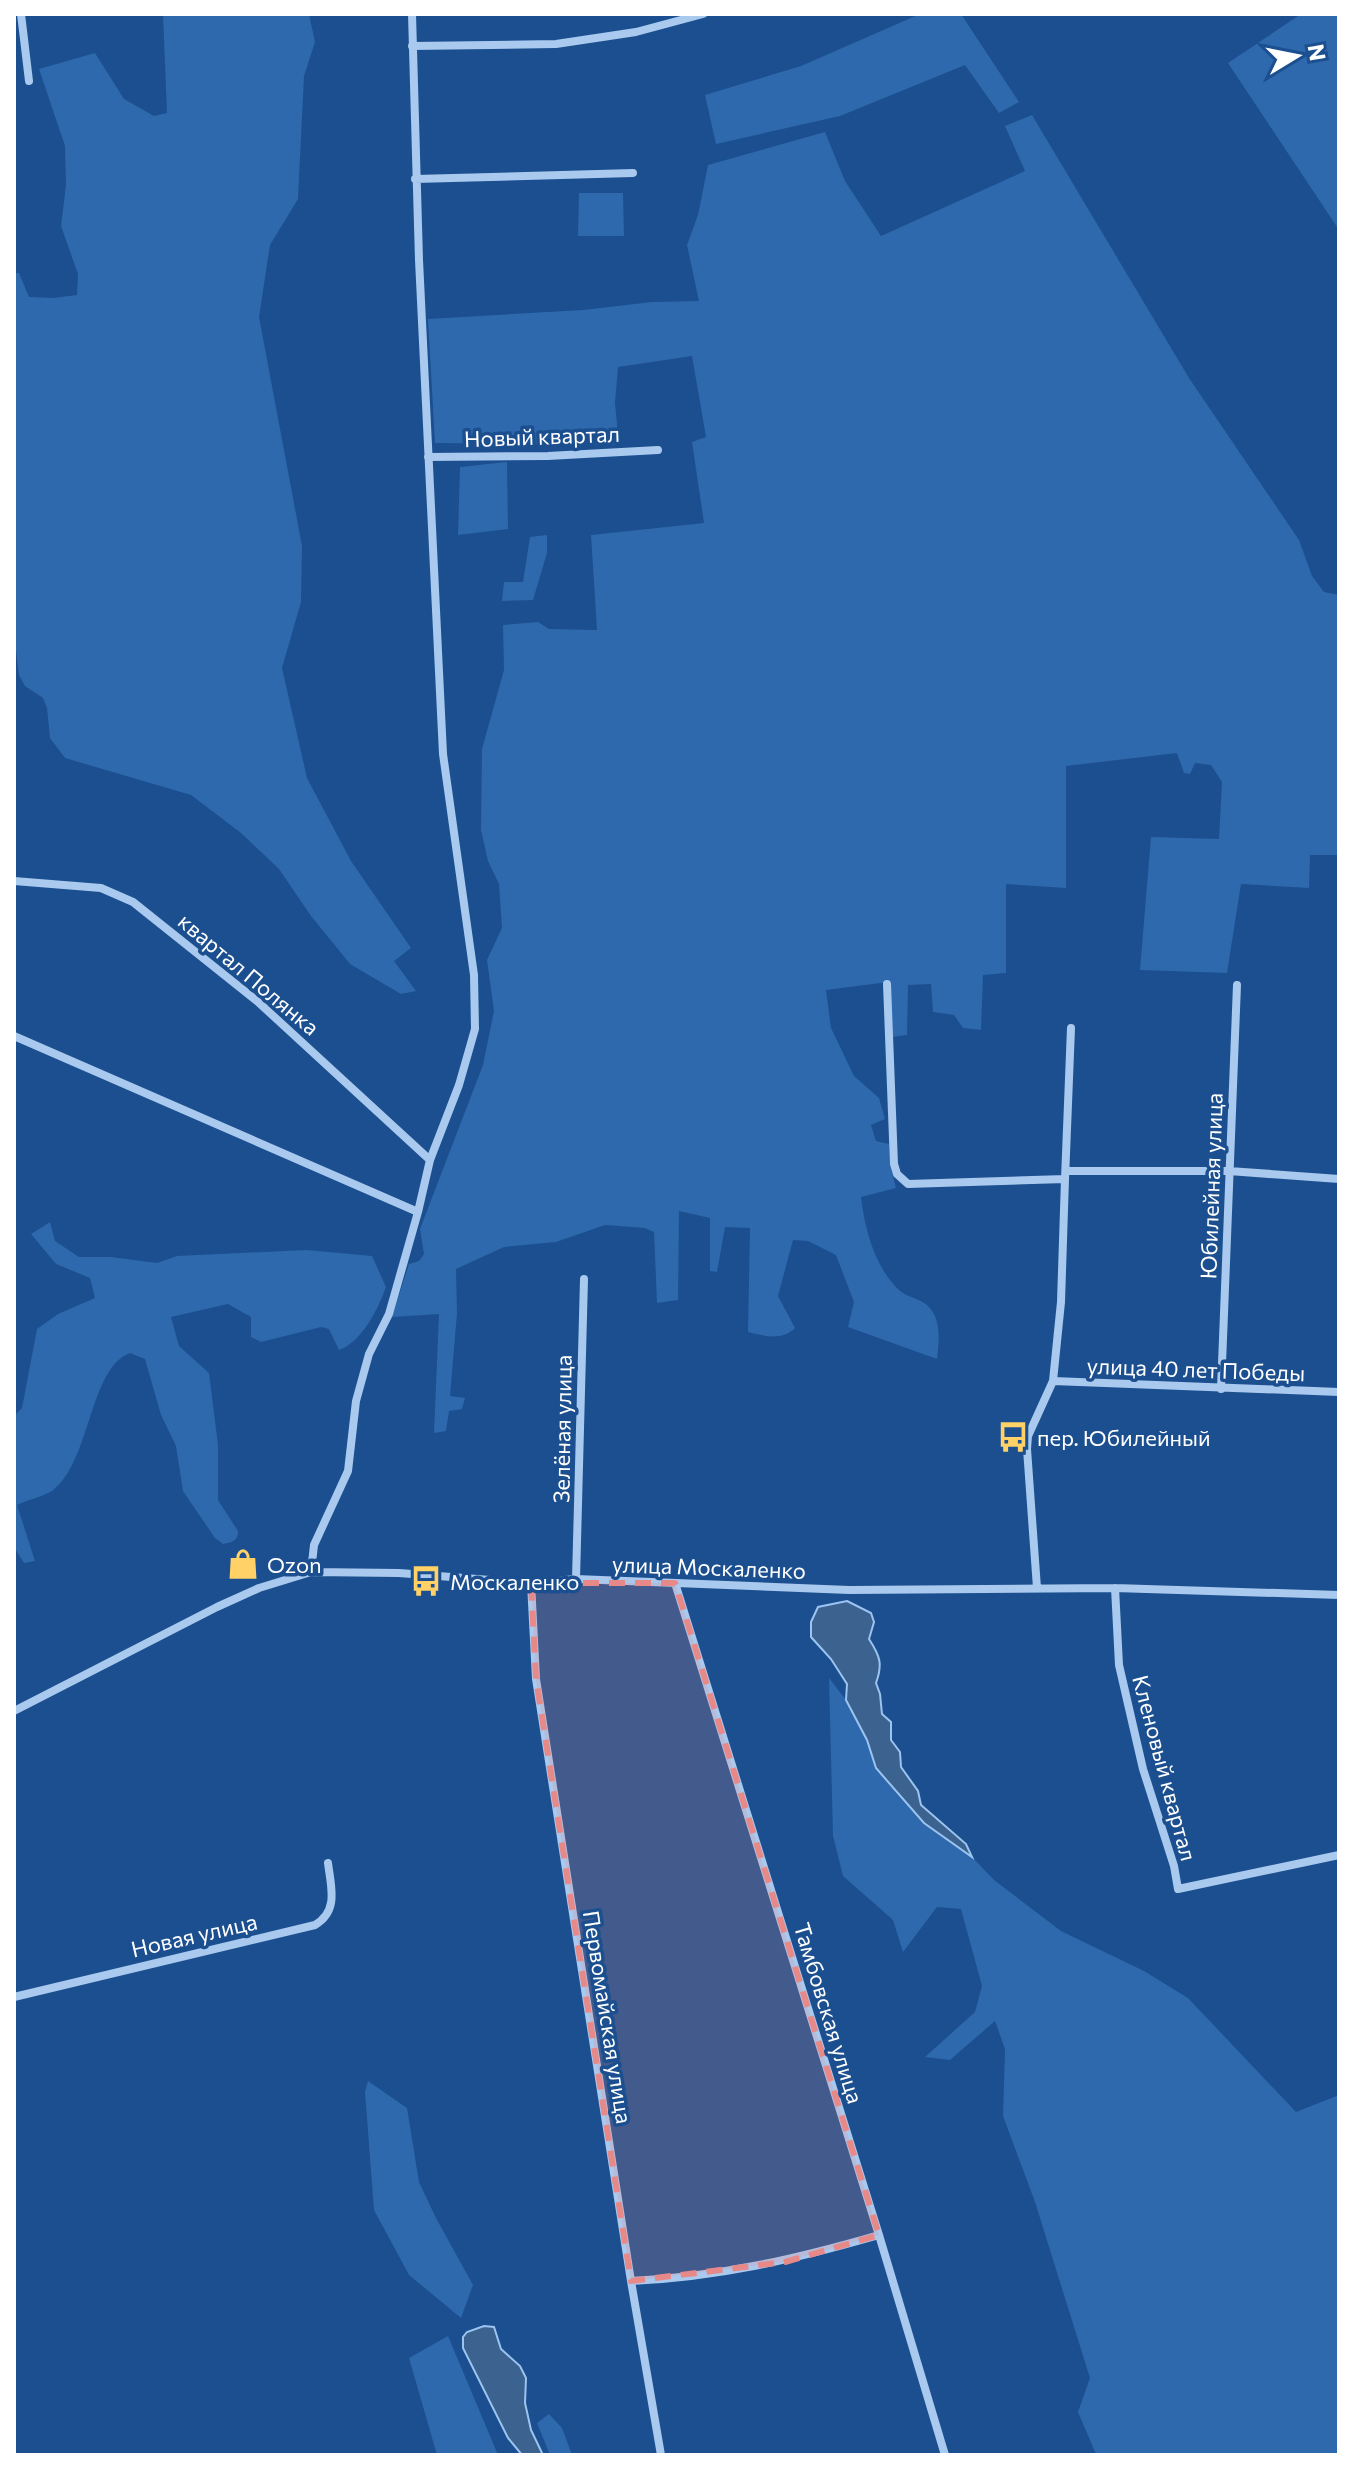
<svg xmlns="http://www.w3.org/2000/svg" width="1353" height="2469" font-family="Commissioner,sans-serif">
<rect width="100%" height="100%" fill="#1b4f8f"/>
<path fill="#2e69ad" d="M163 14H309L315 42 304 76 298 199 270 245 259 317 302 546 301 602 282 668 307 778 351 861 411 948 394 961 416 991 401 994 350 964 311 916 279 869 241 833 191 795 65 758 50 738 47 708 43 698 25 686 19 675 15 642 14 273H19L29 297 53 298 77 295 78 274 61 226 66 185 65 146 39 69 95 53 124 99 154 116 167 113Z
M920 14H961L1019 102 999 113 965 65 840 116 716 144 705 95 801 66Z
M1301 14H1339V230L1228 63Z
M1032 115 1189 378 1299 540 1312 576 1324 592 1339 595V855H1310L1309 888 1241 884 1227 973 1140 970 1151 837 1219 839 1222 782 1211 765 1195 763 1190 774 1184 773 1177 753 1066 766V888L1006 884V973L983 975 981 1030 963 1028 954 1015 933 1012 931 984 908 985 907 1035 892 1037 888 982 826 990 831 1028 854 1076 879 1098 885 1119 871 1125 876 1141 889 1144 890 1165 896 1188 861 1197C865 1229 874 1266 899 1290 906 1297 919 1298 927 1305 942 1318 939 1342 937 1359L848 1327 854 1302 836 1255 808 1241 793 1240 778 1296 795 1328C782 1341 765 1336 748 1332L750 1228 725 1227 717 1272 710 1271V1218L679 1211 678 1300 657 1303 654 1232 645 1228 605 1225 556 1242 504 1247 456 1269 457 1313 450 1396 465 1398 462 1409 449 1411 446 1431 434 1433 439 1314 392 1317 409 1264 419 1261 424 1254 420 1229 483 1065 494 1011 487 960 502 928 499 884 488 861 481 830 482 749 504 670 503 625 538 622 549 629 597 630 591 535 704 523 692 442 706 437 692 356 618 367 615 403 619 445 435 443 428 319 583 310 652 302 699 301 687 245 698 215 708 165 825 132 845 181 881 236 1025 171 1005 126Z
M579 193H623L624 236H578Z
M507 462 508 529 458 535 460 467Z
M547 535V553L533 600 502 601 504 582H523L530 537Z
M50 1222 55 1241 79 1257H111L157 1263 177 1256 307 1250 372 1256 386 1287C378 1309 362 1342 339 1350L329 1329 321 1327 261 1342 251 1337V1317L228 1304 171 1317 179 1346 209 1373 218 1445V1500L238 1531C238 1541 233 1542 223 1544L215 1538 183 1491 176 1446 161 1415 145 1359 130 1353C89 1368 91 1462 52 1491 42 1497 27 1500 17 1505L35 1561 24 1563 14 1547V1416L22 1408 37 1329 58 1314 95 1298 90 1278 56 1264 31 1234Z
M829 1678 846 1700 867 1740 876 1768 924 1823 972 1857 994 1880 1061 1931 1144 1971 1188 1998 1296 2112 1339 2095V2455H1098L1095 2452 1078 2412 1090 2378 1035 2202 1003 2116 1005 2049 995 2021 950 2060 925 2057 975 2012 982 1986 961 1909 937 1907 903 1952 893 1920 843 1876 833 1836Z
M368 2081 407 2108 419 2182 436 2218 473 2285 461 2318 409 2275 374 2210 365 2092Z
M448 2336 498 2455H437L409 2358Z
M549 2414 562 2428 572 2455H550L537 2423Z"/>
<path fill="#3c6290" stroke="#9cc4f0" stroke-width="2" d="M847 1601 871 1613 874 1622 869 1639C880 1656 883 1664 876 1683L880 1694 882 1714 891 1722V1740L900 1752 901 1767 918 1791 921 1805 966 1844 972 1857 924 1823 876 1768 867 1740 846 1700 847 1684 831 1659 811 1637V1622L818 1607Z
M484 2326 494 2327 501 2349 520 2366 526 2378 525 2403 531 2430 543 2455H522L508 2438 463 2348V2337L467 2332Z"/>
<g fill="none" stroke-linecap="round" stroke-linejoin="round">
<path stroke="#a9c9ee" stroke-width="8" d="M21 14 29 81
M412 46 556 44 636 32 703 14
M415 179 633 173
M428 457 548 456 658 450
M14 881 101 888 133 902 257 1001 430 1160
M887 984 894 1164 897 1174 908 1184 1065 1179 1071 1028
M14 1036 418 1212
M1066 1171H1229L1339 1179
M1053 1381 1339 1392
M1221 1389 1237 985
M311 1572 314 1545 348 1471 356 1401 369 1354 389 1314 418 1212 430 1160 459 1085 475 1029 474 975 443 754 419 260 412 14
M576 1579 584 1279
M531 1583 536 1679 631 2281 661 2455
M675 1583 879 2235 945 2455
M1037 1588 1027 1449 1028 1436 1053 1381 1061 1302 1065 1179
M1115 1588 1119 1665 1143 1769 1174 1866 1178 1889 1339 1855
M14 1711 217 1607 259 1588 311 1572 399 1573 531 1583 576 1579 849 1590 1115 1588 1339 1595
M14 1997 315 1925C339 1911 331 1887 328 1863
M631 2281C718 2277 796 2259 879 2235"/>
</g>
<path fill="#e88989" fill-opacity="0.2" stroke="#e88989" stroke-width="6" stroke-dasharray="16 10" stroke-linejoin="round" d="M531 1583H675L879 2235 785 2262 631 2281 536 1679Z"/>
<defs>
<symbol id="bus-bare" viewBox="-9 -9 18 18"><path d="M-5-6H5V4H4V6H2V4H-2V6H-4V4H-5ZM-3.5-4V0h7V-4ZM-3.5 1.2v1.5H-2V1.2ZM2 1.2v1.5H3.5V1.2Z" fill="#ffd166" stroke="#1b4f8f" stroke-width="2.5" paint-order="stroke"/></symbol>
<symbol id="shop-bare" viewBox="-9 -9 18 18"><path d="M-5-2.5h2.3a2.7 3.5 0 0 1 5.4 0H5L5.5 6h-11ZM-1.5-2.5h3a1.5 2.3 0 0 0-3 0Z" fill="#ffd166" stroke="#1b4f8f" stroke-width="2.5" paint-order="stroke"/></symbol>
</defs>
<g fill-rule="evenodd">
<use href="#bus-bare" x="991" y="1415" width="44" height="44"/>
<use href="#shop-bare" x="221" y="1542" width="44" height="44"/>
<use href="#bus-bare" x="404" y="1559" width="44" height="44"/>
</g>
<g text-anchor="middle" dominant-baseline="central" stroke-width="7" stroke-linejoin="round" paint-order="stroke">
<g font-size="22" fill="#fff" stroke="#1b4f8f">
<text transform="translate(542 436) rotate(-2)">Новый квартал</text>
<text transform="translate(249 974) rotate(40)">квартал Полянка</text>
<text transform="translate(1211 1186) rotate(-88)">Юбилейная улица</text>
<text transform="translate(1196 1369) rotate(2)">улица 40 лет Победы</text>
<text transform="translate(562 1429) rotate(-89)">Зелёная улица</text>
<text transform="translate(709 1567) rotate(2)">улица Москаленко</text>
<text transform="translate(1165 1768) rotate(75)">Кленовый квартал</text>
<text transform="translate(194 1935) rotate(-13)">Новая улица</text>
<text transform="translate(829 2013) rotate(73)">Тамбовская улица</text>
<text transform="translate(608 2017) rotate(81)">Первомайская улица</text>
</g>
<g font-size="22" fill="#fff" stroke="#1b4f8f" text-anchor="start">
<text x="1037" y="1437">пер. Юбилейный</text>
<text x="267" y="1564">Ozon</text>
<text x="450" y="1581">Москаленко</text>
</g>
</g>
<rect width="1353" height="2469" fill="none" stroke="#ffffff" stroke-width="32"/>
<g transform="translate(1297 56) rotate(80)" stroke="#1b4f8f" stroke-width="6" paint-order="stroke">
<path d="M0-6L14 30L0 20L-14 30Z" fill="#ffffff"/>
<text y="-12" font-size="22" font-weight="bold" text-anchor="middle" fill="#ffffff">N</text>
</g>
</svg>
